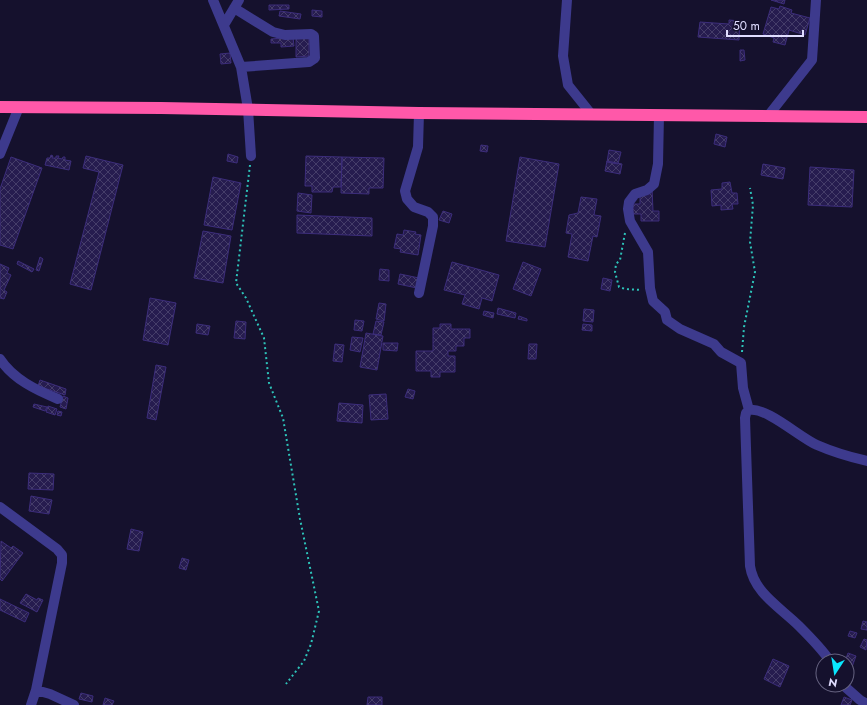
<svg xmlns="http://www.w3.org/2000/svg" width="867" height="705" font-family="Jost,sans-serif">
<defs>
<pattern id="building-cross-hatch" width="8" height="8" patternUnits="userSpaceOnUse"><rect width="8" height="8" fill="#261c4f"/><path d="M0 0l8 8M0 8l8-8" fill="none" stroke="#453d69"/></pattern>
</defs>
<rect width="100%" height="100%" fill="#15112d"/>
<path fill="url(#building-cross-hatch)" stroke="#3c2d7b" d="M771 0H785L784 4Z
M269 5H289V9L269 10Z
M780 6 792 10 791 13 810 18 805 35 789 30 785 45 773 42 774 38 763 34 771 7 779 9Z
M312 10 322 11V17L312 16Z
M280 11 301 14 300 19 279 16Z
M729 20 740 21 739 40 698 37 700 22 729 24Z
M293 37 294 46 281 47V43H271V39Z
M309 37V56L296 57V38Z
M740 50H744L745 60 740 61Z
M230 53 231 63 221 64 220 54Z
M716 134 727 137 725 147 714 144Z
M481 145 488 146 487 152 480 151Z
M609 150 621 152 618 164 607 162Z
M228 154 238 157 237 163 227 161Z
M51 155 53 156 52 158H56V156H59L58 158 62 159 63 157H65V160L71 161 69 170 45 165 47 158H50Z
M86 156 123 165 91 290 70 284 99 172 83 168Z
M306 156 342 157 341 187H333L332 192H312V186H305Z
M11 157 42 168 13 249 0 245V189Z
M342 157 384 158 383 188H369V194L341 193Z
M520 157 559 164 545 247 506 241Z
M607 161 622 164 620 174 605 171Z
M763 164 785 168 783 179 761 175Z
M810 167 854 170 852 207 808 205Z
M213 177 241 183 232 230 204 225Z
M730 182 732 193H737L738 204H732L733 209 721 210V205L712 206 711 190 722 189V183Z
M640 188H652L653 211H659V221H641V214H633V204H640Z
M298 193 312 195 311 213 297 211Z
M581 197 597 199 594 215 601 216 597 237 593 236 588 261 568 257 572 234 566 233 569 215 578 213Z
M443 211 452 214 449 223 439 220Z
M297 215 372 218V236L297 233Z
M404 230 416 232 415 234 421 235 418 255 400 252 401 249 394 248 397 234 403 235Z
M203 231 231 236 223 283 194 278Z
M40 257 43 259 39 271 36 270Z
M18 261 34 269 32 272 17 264Z
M452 262 499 275 492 301 482 298 479 309 462 304 465 295 444 290Z
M523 262 541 269 531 296 513 289Z
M0 264 9 268 7 273 11 275 4 290 7 292 4 299 0 298Z
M380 269 389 270V281L379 280Z
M400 274 419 278 417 288 398 284Z
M603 278 612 280 610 291 601 289Z
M150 298 176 303 168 345 143 340Z
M379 303 386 304 384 321 376 319Z
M498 308 516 313 515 318 497 314Z
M584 309 594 310 593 322 583 321Z
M484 311 494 313 493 318 483 315Z
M519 316 527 319V321L518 319Z
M355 320 364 321 362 331 354 330Z
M236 321 246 322 245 339 234 338Z
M376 321 384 322 381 335 373 334Z
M197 324 210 326 208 335 196 333Z
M440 324H451V329H470V338H464V346H456V351H448V356H455V372H440V377H431V371H416V351H433V328H440Z
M583 324 592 325V331L582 330Z
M366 333 383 336 377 370 360 367Z
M352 337 363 338 360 352 350 350Z
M383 343H398L397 351 383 350Z
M335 344 344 345 342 362 333 361Z
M529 344H537L536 359H528Z
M156 365 166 367 156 420 147 418Z
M40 380 66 389 65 395 38 386Z
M408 389 415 391 413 399 405 397Z
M386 394 388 419 371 420 369 395Z
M63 396 68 398 66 409 60 407Z
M339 403 363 405 362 423 337 421Z
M34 404 47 407 45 411 33 407Z
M48 406 57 409 55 415 46 412Z
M58 411 62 412 61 416 57 415Z
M29 473 54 474 53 490 28 489Z
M31 496 52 500 49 514 29 511Z
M131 529 143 532 139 551 127 549Z
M1 541 11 548 13 546 23 553 2 581 0 579Z
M182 558 189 560 186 570 179 568Z
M26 594 37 600 38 598 43 600 37 612 20 603Z
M0 599 29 613 25 622 0 610Z
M863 621 867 622V630L861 629Z
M850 631 857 633 855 638 848 636Z
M864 639 867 640 866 650 860 647Z
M848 653 856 656 852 667 847 665V661H845Z
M773 659 789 666 780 687 764 679Z
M81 693 93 696 92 702 79 699Z
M368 697H382V705H367Z
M844 697 852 700 850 705H841Z
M105 698 114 701 112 705H103Z"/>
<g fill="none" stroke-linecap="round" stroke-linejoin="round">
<path stroke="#2dc3b9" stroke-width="2" stroke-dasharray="2 3" stroke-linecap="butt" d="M250 165 236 283 246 298 264 338 269 383 283 418 300 519 319 611 311 644 304 661 286 684
M625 233 620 260 616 264 615 272 619 287 625 289 641 290
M742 352 744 327 755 272 750 242 753 205 750 188"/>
<path stroke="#3d3a8d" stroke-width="10" d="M213 0 241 67 248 109 251 156
M567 0 563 56 568 85 592 115
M234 8 273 32 285 35 311 34 314 36 315 58 309 62 241 67
M224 25 239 0
M659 115 658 164 654 184 647 190 635 194 629 202 628 209 630 221 648 252 650 288 653 301 665 312 667 320 680 329 714 344 721 352 741 363 743 388 749 410
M768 116 812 60 816 0
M0 154 19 107
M419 293 433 226V217L428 212 414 207 407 199 405 191 418 147 419 113
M0 359C13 379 36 390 58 399
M749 410 746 413 745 418 750 566C754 593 781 608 799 626 809 636 822 649 830 661
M749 410C767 407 799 437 817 445 833 452 850 457 867 461
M0 507 57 549 62 555V563L36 690 31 705
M843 685 860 700 867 704
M36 690 50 694 74 705"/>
<path stroke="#ff58a9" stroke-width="12" d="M0 107 161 108 419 113 867 117"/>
</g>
<g transform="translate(835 673) rotate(192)"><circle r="19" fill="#15112d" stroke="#666381"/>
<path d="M0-3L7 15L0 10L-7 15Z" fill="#09e8ff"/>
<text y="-6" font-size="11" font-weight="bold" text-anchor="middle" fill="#e0ddff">N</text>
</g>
<path d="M727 30v6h76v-6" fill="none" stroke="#e0ddff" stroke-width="2"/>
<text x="733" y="30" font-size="12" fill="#e0ddff" stroke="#15112d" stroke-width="3" paint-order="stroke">50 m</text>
</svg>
